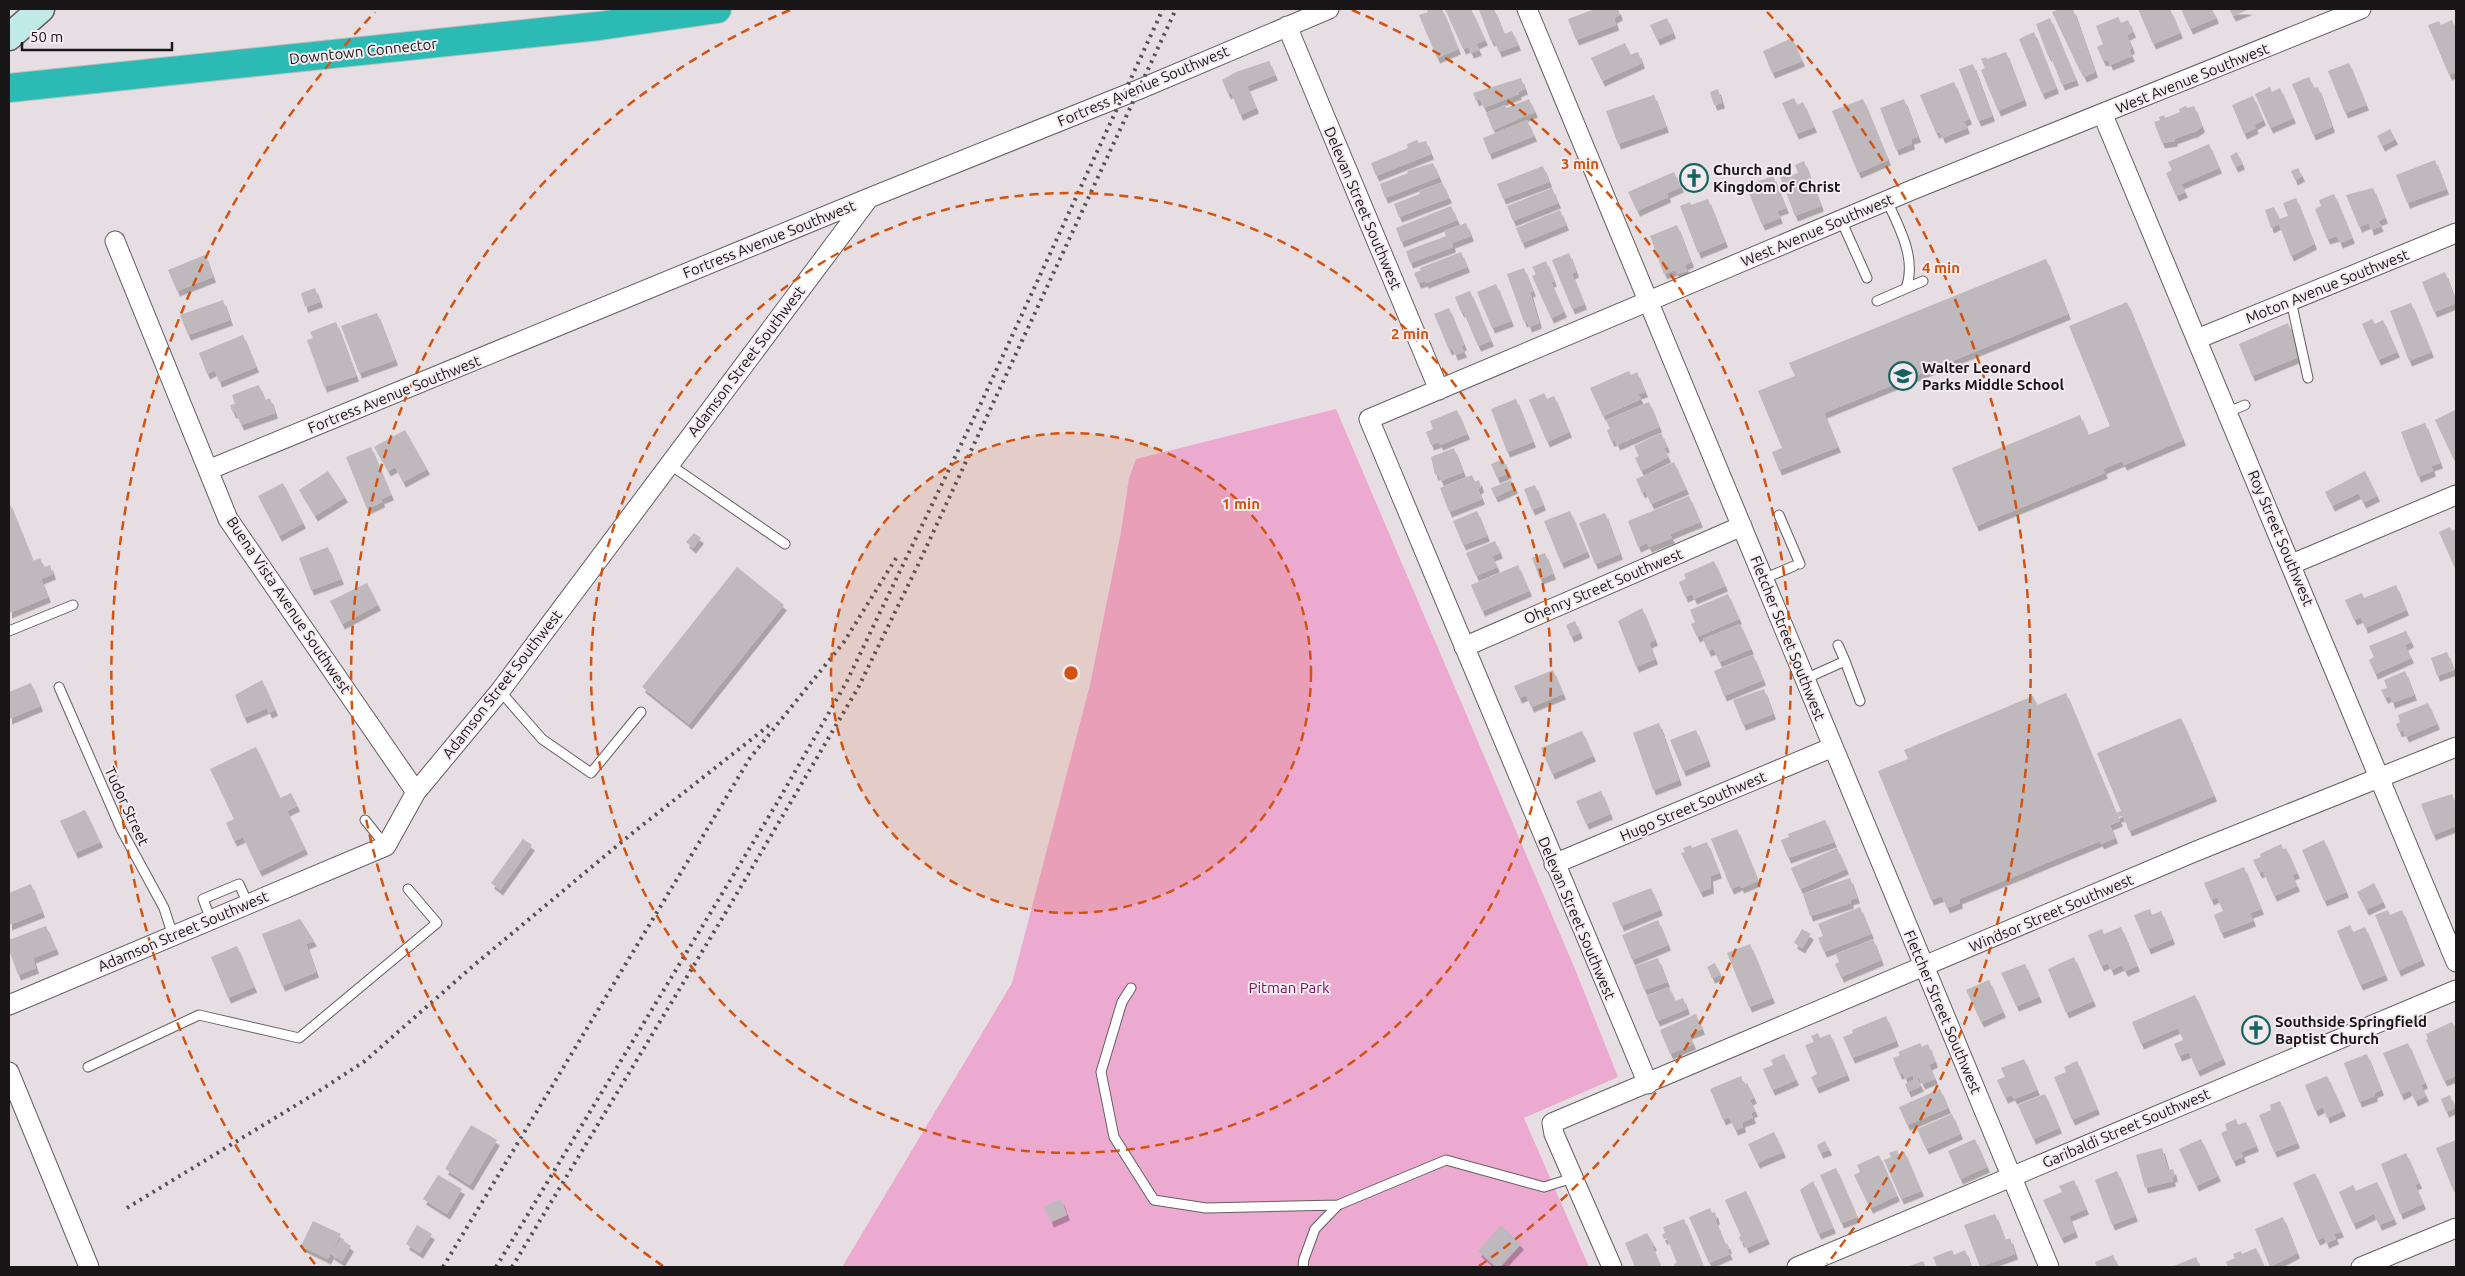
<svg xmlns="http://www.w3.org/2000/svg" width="2465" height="1276" font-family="Ubuntu,sans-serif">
<defs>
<filter id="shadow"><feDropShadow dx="3" dy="5.5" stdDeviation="0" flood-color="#0004"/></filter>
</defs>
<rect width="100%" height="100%" fill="#e6dee2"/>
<path fill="#edaad1" d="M1336 409 1575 969 1618 1077 1524 1118 1589 1267H842L1012 983 1090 685 1121 532 1129 478 1136 459Z"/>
<path fill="#bfb8bc" filter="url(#shadow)" d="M1426 9H1442L1458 49 1437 58 1419 15 1428 12Z
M1445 9H1471L1485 40 1476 44 1479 50 1471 53 1468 47 1463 49Z
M1482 9H1494L1504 34 1512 31 1518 45 1499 52 1494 40 1491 41 1479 10Z
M1595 9H1618L1620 15 1614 18 1616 25 1576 40 1568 19Z
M2059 9H2073L2095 72 2084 77 2081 71H2080L2052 12Z
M2138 9H2170L2180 33 2153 44Z
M2181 9H2212L2216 18 2190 29Z
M2229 9H2250L2233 16Z
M2118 17 2121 23 2128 20 2133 32 2127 35 2132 48 2129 50 2132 56 2110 65 2108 60 2103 61 2097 47 2103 44 2096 26Z
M1667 18 1673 33 1657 40 1650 25Z
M2050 18 2076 80 2062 85 2050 55 2048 56 2036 24Z
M2452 20 2456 29V72L2449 75 2428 25 2439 21 2441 25Z
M2034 32 2056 88 2042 94 2019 39Z
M1792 38 1802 61 1772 73 1763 51Z
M1625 43 1630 55 1638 52 1642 63 1602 81 1591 58Z
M2006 52 2024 100 1998 111 1981 70 1985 68 1981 59 1986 57 1987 59Z
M1269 61 1275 75 1247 86 1256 108 1240 115 1231 92 1228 94 1222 80 1236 72Z
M2349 63 2366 105 2345 113 2328 71Z
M1973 64 1992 116 1978 121 1959 69Z
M2309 77 2314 88 2318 87 2332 127 2313 135 2292 84Z
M1521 78 1525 89 1518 92 1519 94 1484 108 1480 99 1476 101 1473 93Z
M1954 82 1969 119 1964 121 1967 128 1942 138 1940 132 1936 133 1920 95Z
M2270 87 2272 92 2280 88 2293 118 2270 128 2255 94Z
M1718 89 1722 103 1714 105 1710 92Z
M1654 95 1666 127 1618 144 1606 111Z
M2253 96 2263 120 2254 125 2256 128 2244 134 2232 105Z
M1794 98 1797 105 1803 102 1814 127 1796 134 1782 103Z
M1529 99 1535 112 1493 130 1486 113 1505 105 1506 108Z
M1863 99 1888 160 1858 173 1832 111Z
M1904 99 1918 137 1911 139 1912 144 1896 150 1880 108Z
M2186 106 2187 108 2194 106 2202 127 2193 133V132L2174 139 2175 141 2162 143 2154 122 2160 120 2159 117 2164 115 2165 118 2180 112 2179 109Z
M1527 120 1534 136 1489 154 1483 138Z
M2390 129 2395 139 2382 146 2377 136Z
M1417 140 1419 143 1426 141 1431 154 1376 176 1371 163 1408 148 1407 144Z
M2209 144 2219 168 2181 184 2185 192 2176 196 2166 173 2172 170 2168 162Z
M2237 152 2242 164 2235 167 2230 156Z
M2435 160 2446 189 2407 203 2396 175Z
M1804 161 1821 206 1795 216 1778 171 1789 167 1792 175 1798 173 1795 165Z
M1433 163 1439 177 1385 198 1380 184 1408 173 1407 171Z
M1543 166 1549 182 1503 199 1497 184Z
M2298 168 2302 176 2295 180 2291 171Z
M1674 172 1681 187 1667 193 1668 197 1637 211 1628 192Z
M1773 176 1786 208 1777 211 1780 218 1762 225 1746 186Z
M1442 182 1449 198 1399 217 1394 204 1420 194 1419 191Z
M1552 188 1558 203 1513 221 1507 206Z
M2373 188 2385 218 2378 221 2381 226 2371 230 2369 223 2359 227 2346 195Z
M2334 194 2352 238 2340 243 2337 236 2327 239 2315 209 2321 206 2319 200Z
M2296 198 2314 244 2291 256 2279 224 2271 228 2265 210 2274 207 2279 219 2288 216 2283 203Z
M1708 199 1725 242 1698 253 1680 206 1690 202 1691 205Z
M1451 206 1457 220 1401 242 1396 228Z
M1560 210 1566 225 1522 243 1516 228Z
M1466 223 1471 236 1452 243 1453 247 1410 263 1406 251 1446 236 1444 231Z
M1677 225 1691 262 1685 265 1687 271 1677 274 1675 270 1664 274 1650 236Z
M1461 252 1467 267 1426 283 1425 281 1418 283 1414 273 1421 270 1420 268Z
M1569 253 1576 272 1572 274 1584 304 1572 309 1552 260Z
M205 255 213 277 177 291 168 270Z
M2046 259 2068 314 1824 413 1838 447 1779 470 1772 452 1782 448 1758 391 1795 376 1789 363Z
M1546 261 1554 281 1551 282 1564 312 1551 318 1532 276 1536 274 1532 267Z
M1524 268 1533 291 1530 292 1539 323 1529 327 1527 321 1524 322 1507 274Z
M2445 272 2456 303 2434 312 2422 282Z
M1496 284 1511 321 1492 328 1477 292Z
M315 288 320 302 305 307 301 293Z
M1470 291 1491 341 1478 346 1463 311 1461 312 1455 297Z
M223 300 230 320 188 335 180 315Z
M2127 302 2183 440 2124 465 2122 461 2103 469 2105 473 1976 526 1952 468 2080 415 2088 435 2110 426 2069 326Z
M2411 303 2431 352 2409 361 2390 311Z
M1449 308 1464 345 1461 346 1464 352 1455 355 1452 348 1449 350 1434 314Z
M377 313 395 360 359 373 341 326Z
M2372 319 2375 324 2383 320 2397 352 2378 360 2362 324Z
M336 322 356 376 324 387 307 340 313 338 310 332Z
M2288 323 2301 356 2252 376 2239 344Z
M243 335 256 367 219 382 215 370 207 374 199 353Z
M1629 371 1631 375 1637 372 1645 392 1638 394 1641 399 1603 416 1590 388Z
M259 385 265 400 270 398 275 413 241 425 236 413H233L230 405 235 404 232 395Z
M1544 393 1547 399 1554 396 1569 432 1547 442 1529 400Z
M1516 399 1533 442 1507 452 1491 409Z
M1649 402 1659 427 1617 445 1615 440 1611 441 1607 430 1610 429 1606 420Z
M1457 410 1467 434 1440 445 1439 442 1431 445 1426 432 1433 429 1430 421Z
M2455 410 2456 456 2453 458 2435 420Z
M2425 423 2440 463 2431 466 2433 471 2418 477 2401 432Z
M405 430 427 469 403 482 395 467 388 471 374 447Z
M1661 433 1667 447 1664 448 1668 457 1641 471 1635 458 1639 456 1634 446Z
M371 447 391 495 381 499 382 502 367 509 346 457Z
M1454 448 1463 472 1441 481 1438 474 1435 475 1431 457Z
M1503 459 1509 473 1497 478 1491 464Z
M1674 462 1686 489 1651 504 1645 491 1642 493 1636 479Z
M328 471 345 497 315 516 299 490Z
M2365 471 2377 496 2363 503 2359 493 2332 506 2325 492Z
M1472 475 1475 482 1479 480 1481 487 1478 489 1482 499 1449 512 1440 488Z
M1511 480 1515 488 1495 497 1491 488Z
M283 483 303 523 279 536 258 496Z
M1535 485 1543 505 1532 510 1524 489Z
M1689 496 1700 522 1670 534 1672 538 1649 547 1647 543 1638 547 1628 521Z
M9 502 33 561 40 558 44 567 50 565 53 574 41 579 48 597 9 613Z
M1477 511 1487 536 1463 545 1453 521Z
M1570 511 1587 552 1561 563 1544 521Z
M1605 513 1620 554 1595 564 1579 523Z
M2450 527 2452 531 2456 529V571L2439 532Z
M694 533 701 538 693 548 686 542Z
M1495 541 1500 553 1492 556 1497 567 1476 576 1466 553Z
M328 547 341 579 311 590 299 558Z
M1545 553 1553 574 1540 579 1532 558Z
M1714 561 1725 586 1694 599 1692 594 1685 597 1679 582 1686 579 1684 574Z
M1518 565 1529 591 1482 611 1471 585Z
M737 567 784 605 689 724 642 687Z
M367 583 378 605 342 624 330 601Z
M2396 585 2406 610 2365 628 2361 617 2354 620 2345 600 2362 593 2364 598Z
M1728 594 1739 619 1697 637 1691 624 1695 622 1690 610Z
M1642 608 1655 640 1649 643 1655 659 1636 667 1618 621Z
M1575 621 1580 633 1571 637 1566 625Z
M1740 624 1751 649 1719 662 1714 649 1708 651 1703 639Z
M2406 631 2411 642 2405 645 2411 658 2375 674 2369 660 2374 657 2369 646Z
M2447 652 2454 670 2437 676 2431 658Z
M1753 655 1763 680 1724 696 1714 671Z
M1553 670 1563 694 1531 707 1526 695 1519 698 1514 686Z
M2405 671 2414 695 2392 703 2390 696 2385 698 2381 690 2387 688 2384 680Z
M262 680 275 710 269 713 267 708 244 718 235 695Z
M31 683 40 706 9 719V692Z
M1764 689 1773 714 1743 725 1733 700Z
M2066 693 2116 813 2121 811 2097 753 2181 718 2214 796 2129 831 2123 816 2118 817 2120 821 2110 825 2115 838 2101 844 2100 841 1959 899 1960 903 1947 908 1942 896 1931 900 1878 771 1908 759 1904 750 2033 696 2037 705Z
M2428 703 2437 724 2406 737 2403 730 2399 732 2396 724 2400 722 2398 715Z
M1659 723 1679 780 1653 790 1633 733Z
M1696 730 1708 761 1683 771 1670 740Z
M1582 731 1593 756 1552 774 1541 748Z
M256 747 280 798 291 793 297 806 287 811 305 849 259 871 243 837 234 841 226 823 234 819 210 769Z
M1601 791 1610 814 1586 824 1576 801Z
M2452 794 2456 804V826L2433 835 2421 804Z
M85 810 100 842 75 853 60 821Z
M1825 820 1834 842 1788 858 1781 840 1789 837 1788 834Z
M1737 829 1758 881 1741 888 1740 885 1731 889 1711 839Z
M523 839 532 845 500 890 491 883Z
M2324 840 2346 892 2324 901 2302 850Z
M1707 842 1719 873 1710 876 1711 888 1700 892 1681 853 1685 852 1683 848 1691 845 1692 848Z
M2281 844 2283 849 2286 848 2297 873 2292 875 2297 886 2274 896 2263 871 2259 873 2253 860 2261 857 2260 854Z
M1837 848 1846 869 1800 889 1791 868Z
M2244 867 2261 909 2250 913 2253 921 2221 933 2214 915 2223 911 2217 897 2211 900 2204 883Z
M1850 878 1857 898 1850 900 1851 903 1810 916 1803 894Z
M2374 883 2383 902 2366 910 2357 892Z
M31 884 42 912 9 925V893Z
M1651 888 1660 910 1621 926 1612 903Z
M1860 907 1871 934 1824 952 1818 938 1823 936 1818 924Z
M2150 909 2152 915 2161 911 2172 939 2148 949 2134 915Z
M2388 910 2390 915 2402 910 2422 960 2398 971 2375 915Z
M300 919 314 941 306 944 316 972 282 986 262 934Z
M1658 920 1668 945 1632 960 1622 935Z
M2350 925 2353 932 2365 927 2385 975 2360 985 2337 931Z
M46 926 56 949 33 958 36 968 18 975 9 950V940Z
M2121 927 2137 966 2125 971 2122 965 2111 970 2108 963 2101 966 2088 935 2102 929 2104 934Z
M1802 929 1811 934 1802 948 1794 943Z
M1873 939 1881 960 1841 977 1835 964 1839 962 1836 954Z
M1750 944 1772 998 1749 1007 1727 953Z
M237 946 254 987 228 998 211 957Z
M2074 957 2093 1001 2066 1013 2048 969Z
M1658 958 1667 982 1644 990 1635 966Z
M1715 963 1720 975 1712 978 1707 967Z
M2025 964 2039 997 2016 1006 2001 973Z
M1989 980 2003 1012 1981 1022 1966 990Z
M1669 987 1675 1001 1683 998 1687 1009 1657 1021 1647 996Z
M2195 995 2223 1059 2197 1071 2189 1052 2179 1056 2174 1044 2183 1040 2178 1028 2141 1044 2132 1022Z
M1696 1014 1702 1029 1689 1034 1693 1044 1670 1054 1660 1030Z
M1886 1016 1896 1041 1852 1058 1843 1037 1853 1033 1852 1030Z
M2452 1022 2456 1028V1076L2444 1081 2426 1040 2428 1039 2426 1034Z
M1818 1033 1820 1038 1830 1034 1847 1075 1816 1088 1811 1077 1817 1074 1805 1045 1814 1042 1811 1036Z
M1920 1043 1922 1047 1928 1044 1935 1062 1929 1065 1935 1079 1922 1084 1919 1077 1914 1079 1913 1075 1905 1079 1903 1073 1899 1074 1893 1058 1900 1055 1898 1052Z
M2408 1043 2425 1083 2421 1085 2426 1096 2415 1101 2410 1090 2401 1095 2383 1053Z
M1784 1054 1796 1080 1772 1090 1763 1069 1773 1065 1771 1060Z
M2367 1054 2381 1090 2374 1093 2375 1096 2359 1102 2344 1063Z
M2024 1059 2037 1090 2014 1099 2012 1095 2005 1098 1997 1080 2005 1077 2001 1068Z
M2077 1061 2097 1109 2072 1120 2054 1077 2066 1072 2064 1067Z
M1741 1076 1744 1085 1747 1083 1754 1098 1750 1100 1755 1111 1751 1113 1753 1118 1742 1122 1743 1127 1735 1130 1729 1117 1723 1120 1710 1089Z
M2327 1076 2343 1111 2327 1118 2323 1107 2315 1111 2305 1085Z
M1917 1078 1921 1086 1908 1092 1905 1084Z
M1940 1089 1948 1108 1907 1125 1899 1107Z
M2045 1094 2059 1128 2033 1139 2018 1105Z
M2450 1095 2455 1108 2446 1112 2441 1099Z
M2280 1101 2297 1143 2274 1152 2259 1115 2271 1110 2270 1105Z
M1952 1114 1960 1134 1926 1149 1917 1129Z
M2236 1119 2238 1125 2246 1122 2256 1146 2241 1152 2243 1157 2233 1161 2221 1133 2227 1130 2225 1124Z
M471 1125 497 1140 470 1185 445 1169Z
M1774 1132 1783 1152 1757 1163 1748 1144Z
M1975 1139 1987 1167 1960 1179 1948 1151Z
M2201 1139 2218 1176 2196 1186 2179 1149Z
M2456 1140V1191L2454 1192 2436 1148Z
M1825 1141 1829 1150 1820 1153 1817 1145Z
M2162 1148 2168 1170 2173 1169 2175 1176 2172 1177 2173 1181 2145 1188 2136 1155Z
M1897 1150 1898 1154 1904 1151 1921 1191 1901 1199 1884 1160 1891 1157 1889 1153Z
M2406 1153 2419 1183 2415 1185 2423 1204 2400 1214 2381 1164Z
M1879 1155 1897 1196 1870 1208 1854 1175 1860 1172 1857 1165Z
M1836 1168 1857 1217 1841 1223 1820 1175Z
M2117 1171 2135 1216 2112 1225 2095 1180Z
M2315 1173 2341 1232 2334 1234 2336 1239 2326 1243 2324 1237 2317 1240 2293 1183Z
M438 1175 462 1189 447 1214 423 1199Z
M2074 1180 2086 1209 2069 1216 2075 1232 2061 1238 2043 1200 2062 1192 2059 1186Z
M1813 1181 1833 1228 1818 1234 1800 1190Z
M2377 1182 2394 1219 2379 1225 2374 1214 2353 1224 2339 1192 2353 1185 2356 1191Z
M1746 1191 1767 1239 1746 1248 1743 1241 1741 1242 1739 1237 1741 1236 1725 1200Z
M1061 1199 1067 1215 1051 1222 1044 1206Z
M1710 1208 1712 1213 1715 1212 1717 1219 1715 1220 1725 1244 1727 1243 1729 1248 1727 1249 1730 1254 1709 1263 1689 1217Z
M1995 1214 2005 1240 2010 1238 2015 1254 1980 1267 1964 1225Z
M2283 1217 2297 1253 2270 1267 2255 1229Z
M1684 1219 1703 1266 1700 1267H1675L1674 1264 1677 1263 1667 1238 1664 1239 1662 1235 1665 1233 1663 1227Z
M313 1221 341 1234 328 1259 301 1246Z
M417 1225 432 1234 420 1253 406 1244Z
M1501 1225 1521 1244 1500 1267H1496L1478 1251Z
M1647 1233 1654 1245 1652 1246 1661 1267H1635L1625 1243Z
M341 1239 351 1246 342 1261 331 1254Z
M2256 1248 2264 1267H2228L2226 1262 2235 1258 2233 1254 2241 1251 2242 1254Z
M1952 1250 1954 1255 1965 1250 1971 1267H1937L1933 1257Z
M2113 1255 2118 1267H2097L2095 1262Z
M2196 1257 2200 1267H2171Z
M1923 1261 1926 1267H1907Z"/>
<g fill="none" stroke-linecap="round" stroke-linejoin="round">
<defs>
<path id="service" d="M1887 201C1899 227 1917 259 1906 288
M1841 220 1867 278
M1877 301 1923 281
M2291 301 2308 378
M2228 412 2245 405
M669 464 785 544
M1779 515 1800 564
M1763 579 1794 566
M9 631 73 605
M1838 645 1845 661
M1805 679 1845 661 1860 701
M59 687 121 829 164 908 173 936
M500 691 542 739 591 773 641 712
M365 820 386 846
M211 920 203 899 239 884 248 904
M1131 988 1122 1002 1101 1072 1114 1137 1154 1200 1206 1208 1338 1205
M88 1067 199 1015 299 1038 437 923 408 889
M1303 1267 1304 1259 1315 1229 1338 1205 1446 1160 1544 1187 1573 1178"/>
<path id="minor" d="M1527 9 2049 1267
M1287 26 1439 390
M2103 115 2456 962
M115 241 228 519 416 792
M2197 339 2456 233
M208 470 869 198 1140 89 1329 9
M2292 564 2456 495
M1464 647 1742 526
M1554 864 1833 747
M9 1005 386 846 416 792 500 691 869 198
M9 1072 89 1267
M1648 1084 1369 419 1912 190 2361 9
M1612 1267 1554 1134 1552 1123 2194 852 2456 747
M1797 1267 2456 990
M2361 1267 2456 1228"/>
<path id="secondary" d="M9 37 41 9"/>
<path id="motorway" d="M9 88 599 26 717 9"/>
</defs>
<use href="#service" stroke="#645e61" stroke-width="11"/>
<use href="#minor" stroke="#645e61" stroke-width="21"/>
<use href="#secondary" stroke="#645e61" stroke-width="29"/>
<use href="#motorway" stroke="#bfbebe" stroke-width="30"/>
<use href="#service" stroke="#fff" stroke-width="9"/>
<use href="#minor" stroke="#fff" stroke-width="19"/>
<use href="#secondary" stroke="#bfeae8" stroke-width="26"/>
<use href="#motorway" stroke="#2bbab4" stroke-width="28"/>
<path stroke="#565254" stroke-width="4" stroke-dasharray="2.5 5" stroke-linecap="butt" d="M127 1208 316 1093 365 1061 473 966 630 835 772 723
M443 1267 750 758 844 642 898 555
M496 1267 777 803 846 683 982 401 1163 9
M512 1267 726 912 858 688 918 565 1176 9"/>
</g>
<circle cx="1071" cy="673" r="240" fill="#d3520d" fill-opacity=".12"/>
<g fill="none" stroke="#d3520d" stroke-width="2.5" stroke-dasharray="9 6">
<circle cx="1071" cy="673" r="240"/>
<circle cx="1071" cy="673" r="480"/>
<path d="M663 1266A720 720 0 0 1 790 10M1352 10A720 720 0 0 1 1479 1266"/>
<path d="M315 1264A960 960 0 0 1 375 12M1767 12A960 960 0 0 1 1827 1264"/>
</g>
<defs>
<symbol id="church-ring" viewBox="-11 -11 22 22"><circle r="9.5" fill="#f3ebef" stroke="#136360" stroke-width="1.5"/><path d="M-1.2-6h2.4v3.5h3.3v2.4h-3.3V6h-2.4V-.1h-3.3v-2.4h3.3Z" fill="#136360"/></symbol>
<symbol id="school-ring" viewBox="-11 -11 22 22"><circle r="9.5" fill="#f3ebef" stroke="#136360" stroke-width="1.5"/><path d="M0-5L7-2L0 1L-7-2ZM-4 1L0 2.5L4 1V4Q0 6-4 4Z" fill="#136360"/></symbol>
</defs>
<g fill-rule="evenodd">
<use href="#church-ring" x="1678" y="162" width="32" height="32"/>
<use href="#school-ring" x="1887" y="360" width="32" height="32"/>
<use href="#church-ring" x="2240" y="1014" width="32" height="32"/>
</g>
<g text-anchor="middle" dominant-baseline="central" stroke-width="4" stroke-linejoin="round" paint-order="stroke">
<g font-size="15" fill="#191618" stroke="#f3ebef">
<text transform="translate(363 51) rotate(-6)">Downtown Connector</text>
<text transform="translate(2192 78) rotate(-22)">West Avenue Southwest</text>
<text transform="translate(1143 86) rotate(-23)">Fortress Avenue Southwest</text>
<text transform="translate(1363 208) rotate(67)">Delevan Street Southwest</text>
<text transform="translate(1817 230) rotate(-23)">West Avenue Southwest</text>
<text transform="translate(769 239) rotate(-22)">Fortress Avenue Southwest</text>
<text transform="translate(2327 286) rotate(-22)">Moton Avenue Southwest</text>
<text transform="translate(746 361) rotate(-53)">Adamson Street Southwest</text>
<text transform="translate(394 394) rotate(-22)">Fortress Avenue Southwest</text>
<text transform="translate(2281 538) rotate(67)">Roy Street Southwest</text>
<text transform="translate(1603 586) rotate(-23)">Ohenry Street Southwest</text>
<text transform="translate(289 605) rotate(56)">Buena Vista Avenue Southwest</text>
<text transform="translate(1788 638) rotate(68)">Fletcher Street Southwest</text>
<text transform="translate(502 684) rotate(-52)">Adamson Street Southwest</text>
<text transform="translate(127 806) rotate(65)">Tudor Street</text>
<text transform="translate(1693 806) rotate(-23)">Hugo Street Southwest</text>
<text transform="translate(2051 913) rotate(-23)">Windsor Street Southwest</text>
<text transform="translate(1577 918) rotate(67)">Delevan Street Southwest</text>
<text transform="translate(183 931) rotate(-23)">Adamson Street Southwest</text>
<text transform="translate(1943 1012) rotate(67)">Fletcher Street Southwest</text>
<text transform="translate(2126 1128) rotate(-23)">Garibaldi Street Southwest</text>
</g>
<g font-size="15" font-weight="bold" fill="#191618" stroke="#f3ebef" text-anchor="start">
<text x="1713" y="169">Church and<tspan x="1713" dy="17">Kingdom of Christ</tspan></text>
<text x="1922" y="367">Walter Leonard<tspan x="1922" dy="17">Parks Middle School</tspan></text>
<text x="2275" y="1021">Southside Springfield<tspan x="2275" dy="17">Baptist Church</tspan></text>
</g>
<g font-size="15" fill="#7a115b" stroke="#f3ebef">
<text x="1289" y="987">Pitman Park</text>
</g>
</g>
<circle cx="1071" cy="673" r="8" fill="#d3520d" stroke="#f3ebef" stroke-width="2.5"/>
<g font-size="15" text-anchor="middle" font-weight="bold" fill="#d3520d" stroke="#f3ebef" stroke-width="4" stroke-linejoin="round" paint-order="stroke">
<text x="1580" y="169">3 min</text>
<text x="1941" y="273">4 min</text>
<text x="1410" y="339">2 min</text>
<text x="1241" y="509">1 min</text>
</g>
<rect width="2465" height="1276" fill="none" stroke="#191618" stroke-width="20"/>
<path d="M22 42v8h150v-8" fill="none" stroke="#191618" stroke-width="2.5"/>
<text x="30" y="42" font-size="15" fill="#191618" stroke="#f3ebef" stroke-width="4" paint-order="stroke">50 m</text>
</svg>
